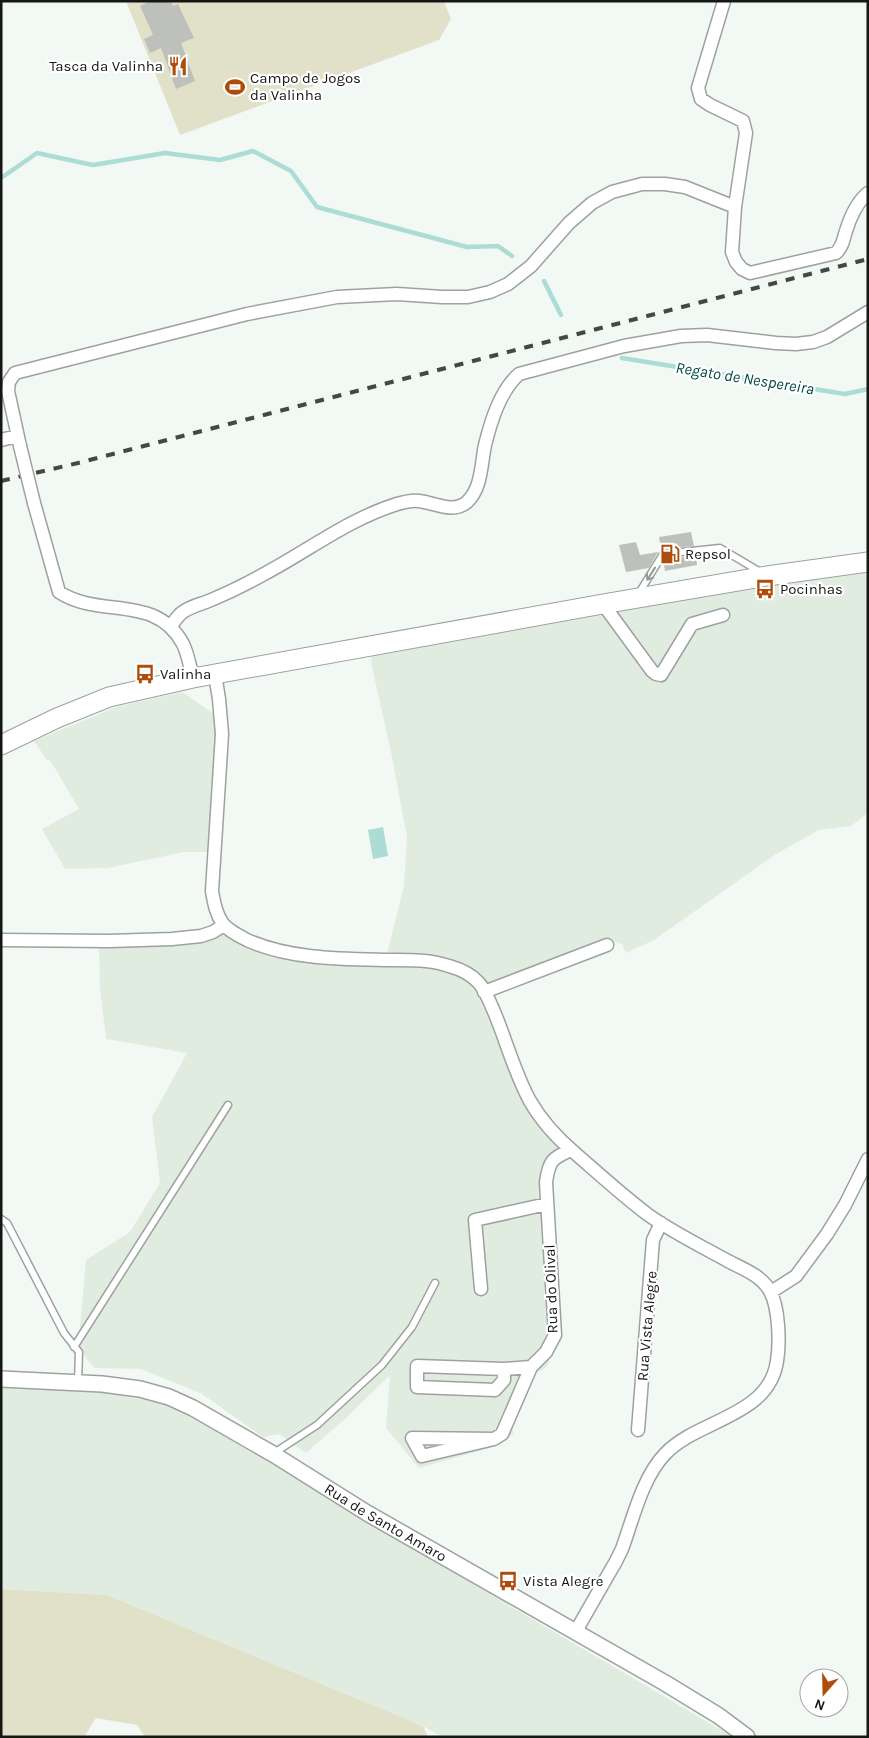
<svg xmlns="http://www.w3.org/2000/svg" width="869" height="1738" font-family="Karla,sans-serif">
<rect width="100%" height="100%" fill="#f2f8f3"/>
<path fill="#e1ece1" d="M868 567V813L851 826 819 830 776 854 654 940 626 953 622 944 606 940 486 991 530 1104 566 1145 548 1163 554 1328 544 1352 550 1362 544 1369 532 1375 512 1425 513 1435 493 1447 419 1468 386 1428 390 1375 346 1418 306 1453 279 1434 263 1437 202 1394 141 1369 95 1368 87 1360 81 1349 79 1337 86 1260 130 1232 160 1183 152 1117 187 1053 106 1039 100 988 99 948 104 936 222 933 295 949 388 961V950L404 886 407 837 391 752 372 667 371 655Z
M182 692 217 716 212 855 207 852H184L108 868 65 869 42 829 79 809 50 760H47L34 741 116 707Z
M1 1378 137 1393 206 1419 376 1527 728 1734 726 1737H442L423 1726 107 1595 1 1589Z"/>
<path fill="#e1e1c9" d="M126 1H444L451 19 439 40 180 135Z
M1 1589 107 1595 423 1726 428 1737H145L137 1725 96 1718 84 1737H1Z"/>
<path fill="#abdcd6" d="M383 827 388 856 373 859 368 830Z"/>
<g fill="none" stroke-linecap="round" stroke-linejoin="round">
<path stroke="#abdcd6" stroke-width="4.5" d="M1 178 37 153 93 165 165 153 220 160 253 151 291 171 317 207 467 247 498 246 512 256
M544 281 561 315
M622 358 845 394 868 389"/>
</g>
<path fill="#bec1bb" d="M150 1H171L173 6 178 4 194 38 181 43 195 81 176 89 161 48 150 53 144 39 153 35 140 6Z
M691 532 694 546 661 549 659 537Z
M636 542 640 555 658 552 649 568 626 572 619 545Z
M696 556 697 565 665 571 664 565H662L666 559Z"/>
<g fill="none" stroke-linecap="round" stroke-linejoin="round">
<defs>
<path id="service" d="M639 593 663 554 720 548 762 573
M1 1219 7 1223 64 1333 79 1352 78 1382
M74 1347 228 1105
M274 1453 317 1425 382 1365 412 1327 435 1283"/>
<path id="minor" d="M724 1 698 88 701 99 710 105 743 121 746 133 735 207 732 252 736 262 742 269 750 273 836 253C843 246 843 240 846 231 850 218 857 202 868 193
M1 440 17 436
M20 446 8 391 9 382 15 373 247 314 337 297 397 294 442 297H468L490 292 508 284 531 266 569 223 592 203 612 192 642 184H665L685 187 735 207
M34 503 59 592C100 619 156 593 183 644 188 654 190 667 193 678
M603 604 652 671 656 674 661 675 692 624 723 615
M171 626C174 622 178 615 183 612 191 606 202 604 211 600 230 592 248 583 266 573 309 550 349 519 397 504 404 502 412 500 419 501 435 503 453 514 467 502 482 488 481 464 485 445 491 421 500 391 519 374L624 346 681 336 707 335 776 343 796 344 813 342 827 337 868 312
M215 674 219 699 222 734 212 891C214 903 216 914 223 924 229 931 239 936 247 940 289 959 340 959 385 960 407 960 428 959 449 966 460 969 471 974 479 983 486 991 491 1005 495 1014 507 1043 515 1074 530 1101 542 1122 558 1139 576 1154 599 1174 622 1195 647 1214 672 1232 701 1246 728 1261 743 1269 761 1275 770 1291 779 1307 780 1343 777 1361 769 1417 698 1419 665 1454 642 1478 633 1519 622 1549 618 1558 613 1567 608 1575 597 1594 587 1612 576 1631
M1 940 109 941 172 939 201 936 213 932 224 925
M484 992 607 945
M481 1289 475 1220 547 1204
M771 1292 796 1276 827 1234 845 1205 868 1159
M504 1369V1380L495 1390 417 1387V1366L504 1369 531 1367
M638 1430 653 1240 661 1223
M494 1439 412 1438 422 1456 494 1439 502 1434 531 1367 546 1352 555 1335 546 1182C549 1161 552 1158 571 1150"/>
<g id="tertiary">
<path id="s1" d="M1 1379 102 1384 140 1389 169 1397 193 1408 273 1454 367 1513 665 1683 719 1716 747 1737"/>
</g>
<path id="primary" d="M1 745 57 718 109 697 193 678 603 604 767 576 868 562"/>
</defs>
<use href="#service" stroke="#9da29e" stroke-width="9"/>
<use href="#minor" stroke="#9da29e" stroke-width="15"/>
<use href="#tertiary" stroke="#9da29e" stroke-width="18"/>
<use href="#primary" stroke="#9da29e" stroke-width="21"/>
<use href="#service" stroke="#fff" stroke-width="6"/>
<use href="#minor" stroke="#fff" stroke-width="12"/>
<use href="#tertiary" stroke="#fff" stroke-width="15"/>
<use href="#primary" stroke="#fff" stroke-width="19"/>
<path stroke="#444744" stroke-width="4" stroke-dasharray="9 9" stroke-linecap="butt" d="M1 481 78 463 868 259"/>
<defs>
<path id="minor-bridge" d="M20 446 34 503"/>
</defs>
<use href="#minor-bridge" stroke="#9da29e" stroke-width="15" stroke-linecap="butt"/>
<use href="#minor-bridge" stroke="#fff" stroke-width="12"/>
</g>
<defs><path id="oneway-shaft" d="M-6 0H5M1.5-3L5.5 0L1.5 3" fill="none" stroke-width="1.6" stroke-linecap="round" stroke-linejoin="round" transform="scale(1.25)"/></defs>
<use stroke="#969796" href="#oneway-shaft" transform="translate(651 574) rotate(122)"/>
<defs>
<symbol id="restaurant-bare" viewBox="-9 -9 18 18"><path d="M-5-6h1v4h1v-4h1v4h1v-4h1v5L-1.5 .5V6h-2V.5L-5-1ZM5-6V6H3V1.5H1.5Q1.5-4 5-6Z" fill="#ae4d0b" stroke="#fff" stroke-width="2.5" paint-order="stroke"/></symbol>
<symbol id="stadium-bare" viewBox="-9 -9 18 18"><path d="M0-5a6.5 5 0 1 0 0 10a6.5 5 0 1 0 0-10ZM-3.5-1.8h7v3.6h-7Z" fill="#ae4d0b" stroke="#fff" stroke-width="2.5" paint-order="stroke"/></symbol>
<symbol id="fuel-bare" viewBox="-9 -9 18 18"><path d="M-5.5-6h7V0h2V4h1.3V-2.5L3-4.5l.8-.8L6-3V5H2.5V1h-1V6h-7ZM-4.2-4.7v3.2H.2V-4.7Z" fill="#ae4d0b" stroke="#fff" stroke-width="2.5" paint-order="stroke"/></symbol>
<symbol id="bus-bare" viewBox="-9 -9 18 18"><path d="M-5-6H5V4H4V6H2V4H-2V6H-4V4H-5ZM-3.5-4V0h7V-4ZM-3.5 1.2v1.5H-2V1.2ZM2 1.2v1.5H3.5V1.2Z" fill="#ae4d0b" stroke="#fff" stroke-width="2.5" paint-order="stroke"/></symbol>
</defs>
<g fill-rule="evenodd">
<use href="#restaurant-bare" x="164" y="52" width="28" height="28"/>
<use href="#stadium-bare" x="221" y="73" width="28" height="28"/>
<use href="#fuel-bare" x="656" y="540" width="28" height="28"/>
<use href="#bus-bare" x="751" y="575" width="28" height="28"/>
<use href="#bus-bare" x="131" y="660" width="28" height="28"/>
<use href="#bus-bare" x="494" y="1567" width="28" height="28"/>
</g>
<g text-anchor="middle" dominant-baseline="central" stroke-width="4.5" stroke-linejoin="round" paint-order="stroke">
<g font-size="15" fill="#151715" stroke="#fff" text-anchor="start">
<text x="163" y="66" text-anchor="end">Tasca da Valinha</text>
<text x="250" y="78">Campo de Jogos<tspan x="250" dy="17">da Valinha</tspan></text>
<text x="685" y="554">Repsol</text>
<text x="780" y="589">Pocinhas</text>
<text x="160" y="674">Valinha</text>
<text x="523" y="1581">Vista Alegre</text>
</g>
<g font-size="15" fill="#151715" stroke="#fff">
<text transform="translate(551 1289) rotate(-92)">Rua do Olival</text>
<text transform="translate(647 1326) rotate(-85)">Rua Vista Alegre</text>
<text stroke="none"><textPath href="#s1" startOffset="420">Rua de Santo Amaro</textPath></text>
</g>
<g font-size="16" font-style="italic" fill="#004944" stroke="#fff">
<text transform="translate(745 378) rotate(9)">Regato de Nespereira</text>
</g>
</g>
<rect width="869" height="1738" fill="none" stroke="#151715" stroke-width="5"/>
<g transform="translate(824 1693) rotate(200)"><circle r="24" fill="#ffffff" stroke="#a1a2a1"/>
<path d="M0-4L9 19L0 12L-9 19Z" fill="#ae4d0b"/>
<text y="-8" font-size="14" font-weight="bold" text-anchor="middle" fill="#151715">N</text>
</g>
</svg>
